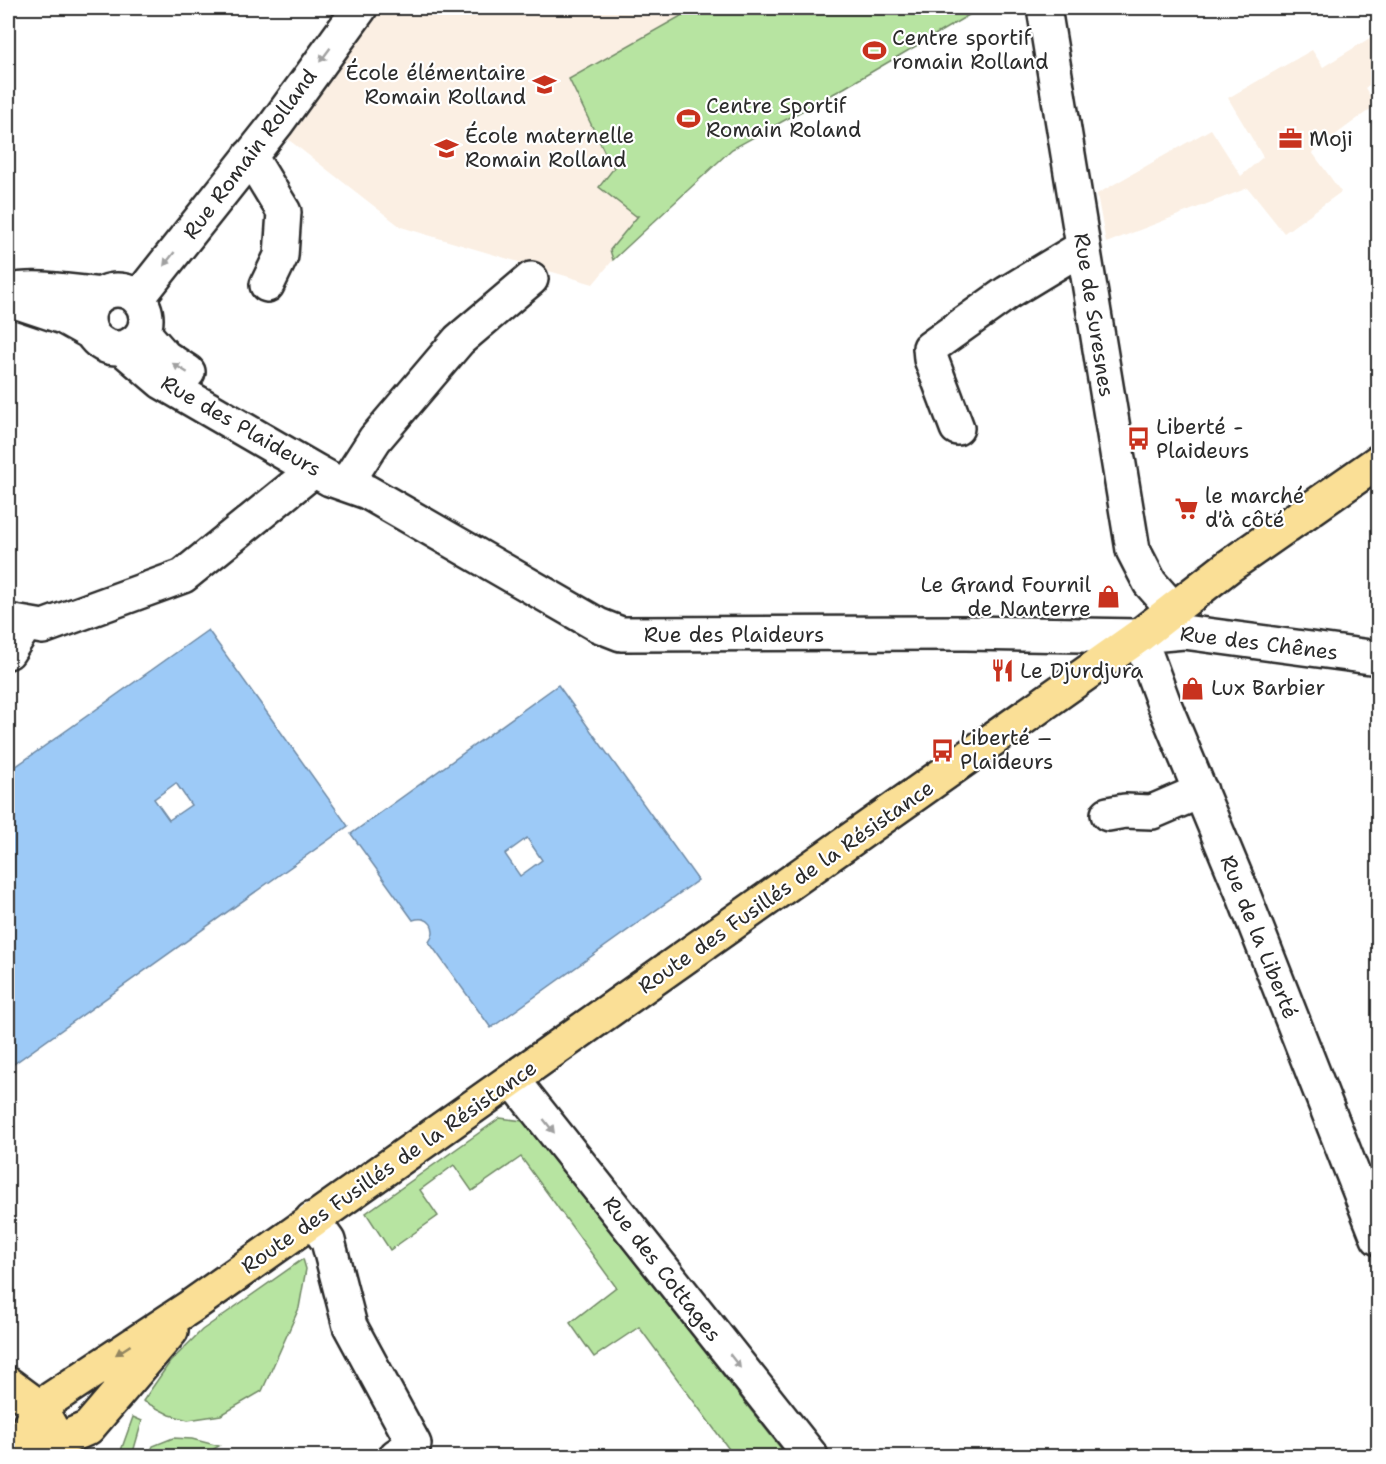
<svg xmlns="http://www.w3.org/2000/svg" width="1386" height="1464" font-family="'Shantell Sans',sans-serif">
<rect width="100%" height="100%" fill="#fff"/>
<filter id="ink" filterUnits="userSpaceOnUse"><feTurbulence type="fractalNoise" baseFrequency=".0167" numOctaves="2"/><feDisplacementMap in="SourceGraphic" scale="12" xChannelSelector="R" yChannelSelector="G"/><feConvolveMatrix kernelMatrix="1 2 1 2 8 2 1 2 1" color-interpolation-filters="sRGB"/></filter>
<g filter="url(#ink)">
<path fill="#fbefe3" d="M386 8H695L569 79 606 155 614 168 599 187 636 216H638L610 250 613 260 593 284 401 227 285 137 378 15Z
M1378 33V78L1365 88 1376 105 1312 152 1341 192 1284 233 1248 188 1106 243 1097 194 1211 129 1241 176 1263 157 1228 98 1312 50 1323 67Z"/>
<path fill="#b7e4a1" stroke="#718866" stroke-width="1.5" d="M695 8H981L844 88 732 149 613 260 610 250 638 216H636L599 187 614 168 606 155 569 79Z
M500 1118 523 1121 787 1456H734L639 1327 594 1357 570 1323 616 1287 521 1157 472 1191 454 1165 420 1190 438 1216 390 1250 366 1213Z
M303 1259 306 1269 299 1308 262 1391 221 1415 188 1420 170 1415 143 1401 170 1362 202 1330Z
M133 1417 142 1421 132 1456H119Z
M173 1438 192 1439 219 1446 202 1456H148L153 1446Z"/>
<path fill="#9dcaf7" stroke="#6f8aa5" stroke-width="1.5" fill-rule="evenodd" d="M208 630 348 826 8 1068V772ZM176 783 191 805 169 820 154 799Z
M558 685 698 880 491 1028 429 942C439 929 429 914 413 920L351 834ZM527 838 542 860 520 876 505 854Z"/>
<g fill="none" stroke-linecap="round" stroke-linejoin="round">
<defs>
<path id="minor" d="M1044 8 1133 550 1150 583 1174 610
M250 156 284 212 281 256 267 285
M88 319a29 29 0 1 1 58 0a29 29 0 1 1-58 0Z
M8 291C38 285 70 292 101 295
M138 298 276 124 360 8
M12 300 63 317 90 332
M143 332 165 357 188 372
M122 348 162 382 314 470 330 479 367 492 598 625 621 634 965 633 1139 636 1184 632 1378 658
M957 428 931 359 930 348 1007 293 1083 247
M353 473 375 439 459 340 531 279
M8 621 43 627 183 576 314 470
M1139 636 1164 704 1243 894 1378 1238
M8 652 26 624
M1108 814 1125 811 1152 812 1201 791
M513 1080 811 1456
M312 1219 328 1241 350 1326 414 1444 396 1456"/>
<path id="major" d="M8 1384 39 1407 50 1426
M15 1454 39 1407 190 1307 1139 636 1229 566 1378 462
M15 1454 58 1441 88 1428 171 1331"/>
</defs>
<use href="#minor" stroke="#2b2b2b" stroke-width="38"/>
<use href="#major" stroke="#2b2b2b" stroke-width="38"/>
<use href="#minor" stroke="#fff" stroke-width="33"/>
<use href="#major" stroke="#fadf96" stroke-width="33"/>
</g>
<defs><path id="oneway-solid" d="M-6-.8H1V-3.2L6.5 0L1 3.2V.8H-6Z" transform="scale(1.5)"/></defs>
<g fill="#a0a0a0">
<use href="#oneway-solid" transform="translate(325 55) rotate(127)"/>
<use href="#oneway-solid" transform="translate(169 259) rotate(128)"/>
<use href="#oneway-solid" transform="translate(180 368) rotate(-148)"/>
<use href="#oneway-solid" transform="translate(549 1126) rotate(52)"/>
<use href="#oneway-solid" transform="translate(735 1361) rotate(52)"/>
</g>
<use fill="#928560" href="#oneway-solid" transform="translate(123 1350) rotate(147)"/>
</g>
<defs>
<symbol id="stadium-bare" viewBox="-9 -9 18 18"><path d="M0-5a6.5 5 0 1 0 0 10a6.5 5 0 1 0 0-10ZM-3.5-1.8h7v3.6h-7Z" fill="#c8321e" stroke="#fff" stroke-width="2.5" paint-order="stroke"/></symbol>
<symbol id="school-bare" viewBox="-9 -9 18 18"><path d="M0-5L7-2L0 1L-7-2ZM-4 1L0 2.5L4 1V4Q0 6-4 4Z" fill="#c8321e" stroke="#fff" stroke-width="2.5" paint-order="stroke"/></symbol>
<symbol id="office-bare" viewBox="-9 -9 18 18"><path d="M-6-3h4V-5.5h4V-3h4V5H-6ZM-1-4.5V-3h2v-1.5ZM-6 0V1H6V0Z" fill="#c8321e" stroke="#fff" stroke-width="2.5" paint-order="stroke"/></symbol>
<symbol id="bus-bare" viewBox="-9 -9 18 18"><path d="M-5-6H5V4H4V6H2V4H-2V6H-4V4H-5ZM-3.5-4V0h7V-4ZM-3.5 1.2v1.5H-2V1.2ZM2 1.2v1.5H3.5V1.2Z" fill="#c8321e" stroke="#fff" stroke-width="2.5" paint-order="stroke"/></symbol>
<symbol id="supermarket-bare" viewBox="-9 -9 18 18"><path d="M-6-5.5h2.5l.6 2H6L4.5 2H-2.5L-4.4-4H-6ZM-1.5 3.2a1.3 1.3 0 1 0 .1 0ZM3 3.2a1.3 1.3 0 1 0 .1 0Z" fill="#c8321e" stroke="#fff" stroke-width="2.5" paint-order="stroke"/></symbol>
<symbol id="shop-bare" viewBox="-9 -9 18 18"><path d="M-5-2.5h2.3a2.7 3.5 0 0 1 5.4 0H5L5.5 6h-11ZM-1.5-2.5h3a1.5 2.3 0 0 0-3 0Z" fill="#c8321e" stroke="#fff" stroke-width="2.5" paint-order="stroke"/></symbol>
<symbol id="restaurant-bare" viewBox="-9 -9 18 18"><path d="M-5-6h1v4h1v-4h1v4h1v-4h1v5L-1.5 .5V6h-2V.5L-5-1ZM5-6V6H3V1.5H1.5Q1.5-4 5-6Z" fill="#c8321e" stroke="#fff" stroke-width="2.5" paint-order="stroke"/></symbol>
</defs>
<g fill-rule="evenodd">
<use href="#stadium-bare" x="858" y="34" width="33" height="33"/>
<use href="#school-bare" x="528" y="68" width="33" height="33"/>
<use href="#stadium-bare" x="672" y="102" width="33" height="33"/>
<use href="#office-bare" x="1274" y="122" width="33" height="33"/>
<use href="#school-bare" x="430" y="132" width="33" height="33"/>
<use href="#bus-bare" x="1122" y="422" width="33" height="33"/>
<use href="#supermarket-bare" x="1170" y="492" width="33" height="33"/>
<use href="#shop-bare" x="1092" y="580" width="33" height="33"/>
<use href="#restaurant-bare" x="986" y="654" width="33" height="33"/>
<use href="#shop-bare" x="1176" y="672" width="33" height="33"/>
<use href="#bus-bare" x="926" y="734" width="33" height="33"/>
</g>
<g text-anchor="middle" dominant-baseline="central" stroke-width="4.5" stroke-linejoin="round" paint-order="stroke">
<g font-size="21" fill="#2b2b2b" stroke="#fff" text-anchor="start">
<text x="892" y="38">Centre sportif<tspan x="892" dy="24">romain Rolland</tspan></text>
<text x="526" y="73" text-anchor="end">École élémentaire<tspan x="526" dy="24">Romain Rolland</tspan></text>
<text x="706" y="106">Centre Sportif<tspan x="706" dy="24">Romain Roland</tspan></text>
<text x="465" y="136">École maternelle<tspan x="465" dy="24">Romain Rolland</tspan></text>
<text x="1309" y="139">Moji</text>
<text x="1156" y="427">Liberté -<tspan x="1156" dy="24">Plaideurs</tspan></text>
<text x="1205" y="496">le marché<tspan x="1205" dy="24">d'à côté</tspan></text>
<text x="1091" y="585" text-anchor="end">Le Grand Fournil<tspan x="1091" dy="24">de Nanterre</tspan></text>
<text x="1020" y="671">Le Djurdjura</text>
<text x="1211" y="688">Lux Barbier</text>
<text x="960" y="738">Liberté –<tspan x="960" dy="24">Plaideurs</tspan></text>
</g>
<g font-size="21" fill="#2b2b2b" stroke="#fff">
<text transform="translate(250 154) rotate(-53)">Rue Romain Rolland</text>
<text transform="translate(1094 315) rotate(81)">Rue de Suresnes</text>
<text transform="translate(241 426) rotate(30)">Rue des Plaideurs</text>
<text x="734" y="635">Rue des Plaideurs</text>
<text transform="translate(1259 643) rotate(7)">Rue des Chênes</text>
<text transform="translate(786 887) rotate(-35)">Route des Fusillés de la Résistance</text>
<text transform="translate(1259 937) rotate(68)">Rue de la Liberté</text>
<text transform="translate(389 1167) rotate(-35)">Route des Fusillés de la Résistance</text>
<text transform="translate(662 1269) rotate(52)">Rue des Cottages</text>
</g>
</g>
<rect width="1386" height="1464" fill="none" stroke="#fff" stroke-width="30"/>
<rect x="15" y="15" width="1356" height="1434" fill="none" stroke="#2b2b2b" stroke-width="2" filter="url(#ink)"/>
</svg>
